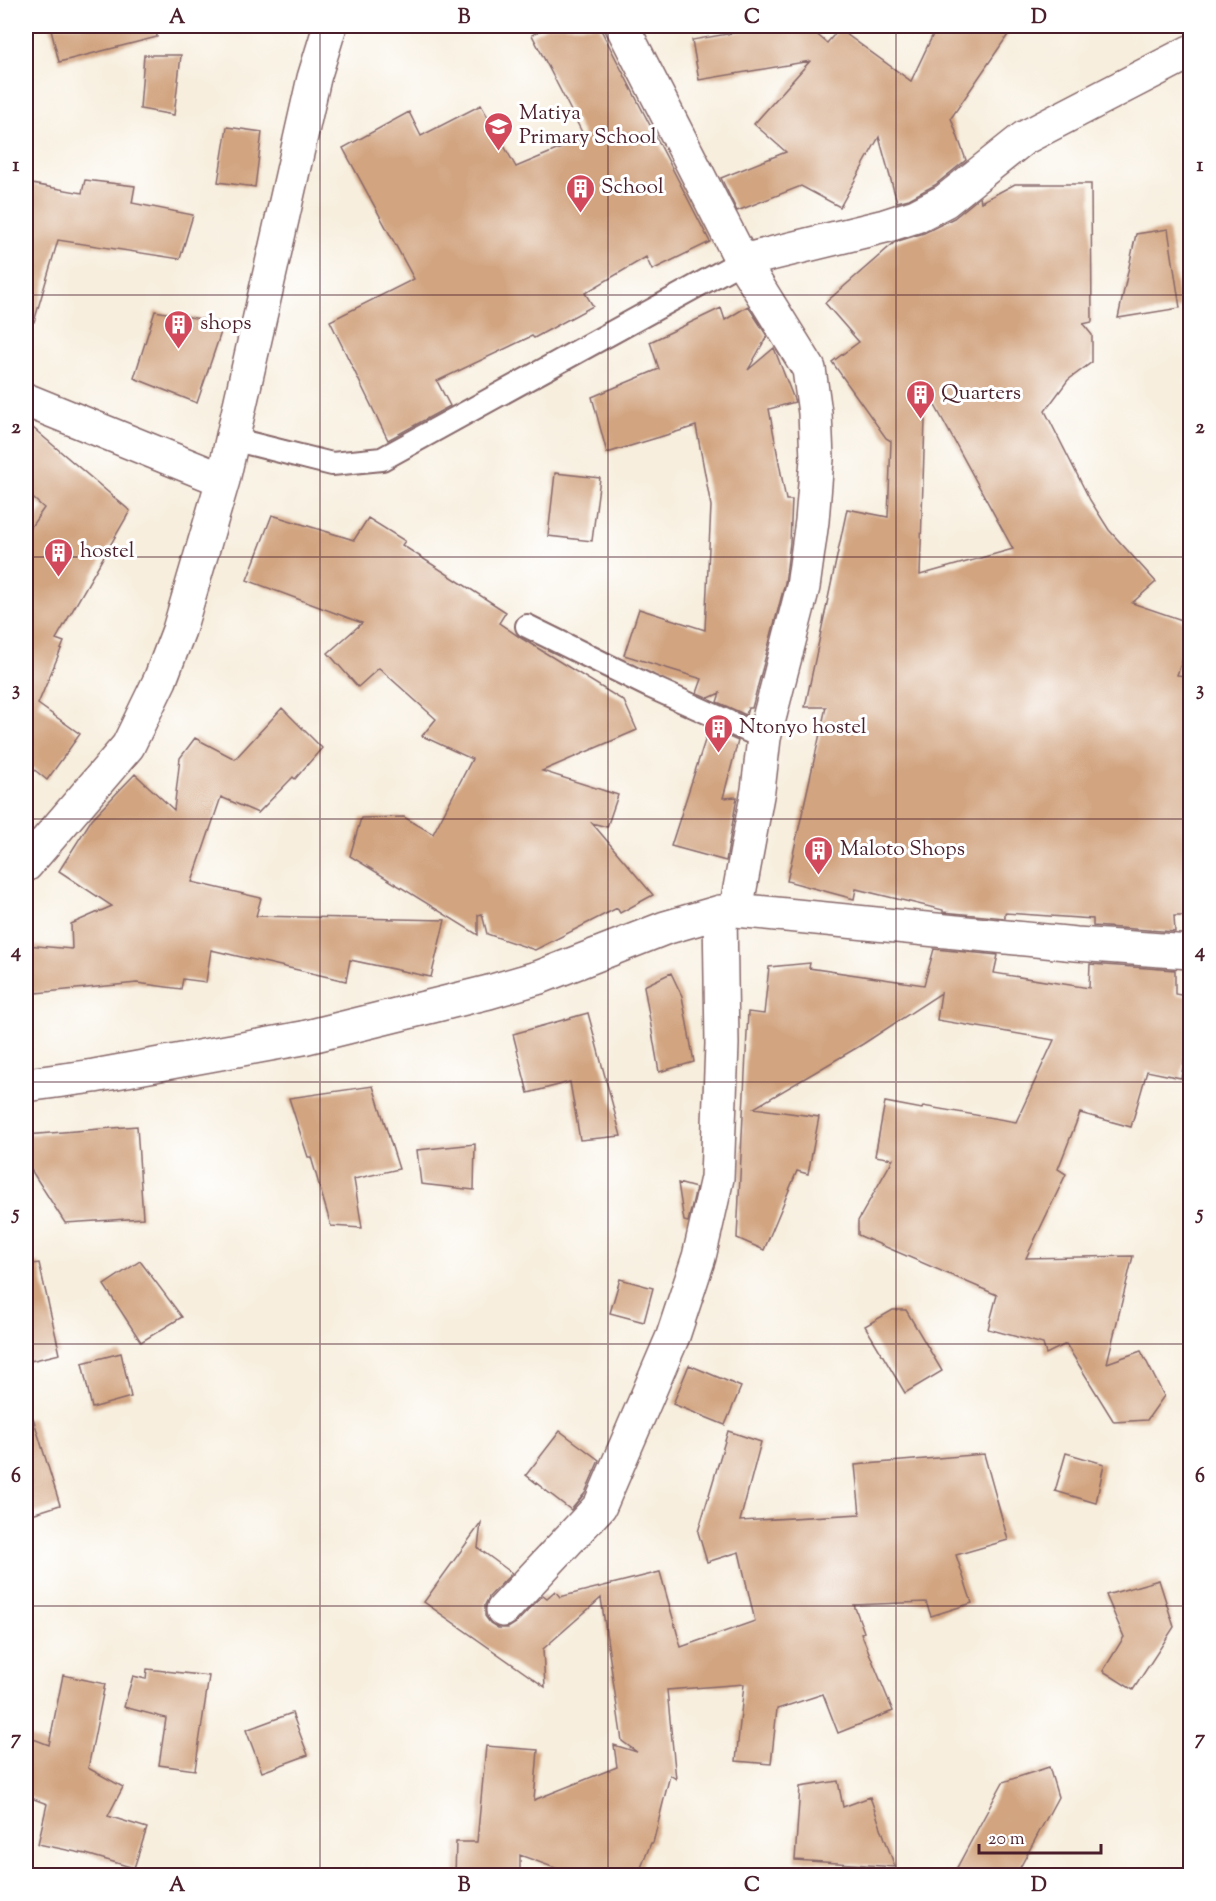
<svg xmlns="http://www.w3.org/2000/svg" width="1216" height="1901" font-family="'Sorts Mill Goudy',serif">
<rect width="100%" height="100%" fill="#fff"/>
<filter id="ink" filterUnits="userSpaceOnUse"><feTurbulence type="fractalNoise" baseFrequency=".0167" numOctaves="2"/><feDisplacementMap in="SourceGraphic" scale="12" xChannelSelector="R" yChannelSelector="G"/><feConvolveMatrix kernelMatrix="1 2 1 2 8 2 1 2 1" color-interpolation-filters="sRGB"/></filter>
<filter id="wash" filterUnits="userSpaceOnUse"><feTurbulence type="fractalNoise" baseFrequency=".008" numOctaves="4" result="noise"/><feDisplacementMap in="SourceGraphic" scale="24" xChannelSelector="R" yChannelSelector="G"/><feGaussianBlur stdDeviation="1.35" result="paint"/><feColorMatrix in="noise" values="0 0 0 0 0 0 0 0 0 0 0 0 0 0 0 0 0 1.4 0 .05"/><feComposite in="paint" operator="in"/></filter>
<g filter="url(#wash)">
<rect width="100%" height="100%" fill="#f7eedd"/>
<g id="blocks">
<path fill="#d2a480" fill-rule="evenodd" d="M50 26H156L157 37 59 62Z
M548 26H599L710 242 652 270 646 257 585 293 593 306 534 338 532 336 437 381 450 406 388 440 330 321 414 279 343 148 409 112 421 136 481 105 516 167 585 138 532 35Z
M774 26H807L827 43 839 29 911 81 937 26H1014L951 118 966 160 935 185 909 199 897 202 879 137 840 207 801 186 737 211 721 178 786 152 754 124 810 61 699 80 692 40Z
M144 55H181L174 115 140 109Z
M227 127 262 132 255 187 218 182Z
M85 180 135 186 132 203 193 215 180 259 58 240 34 322 26 321V183L82 193Z
M1015 184H1091L1092 322 1083 324 1092 335V362L1068 380 1045 411 1090 500 1109 530 1156 582 1132 603 1191 623V636L1177 675 1191 677V916H1174L1175 932 1093 926V919L1005 913V918L943 912V910L856 889 854 899 787 881 826 707H805L847 509 888 517 891 441 886 438 832 362 859 342 825 303 895 242 924 233 954 218 980 197 981 202ZM926 389 1013 549 920 575Z
M1168 229 1180 308 1118 318 1136 234Z
M748 306 767 336 748 370 774 348 795 402 769 409 786 500H792L790 542 785 583 752 708H748L746 715 717 702 720 693 709 698 697 693 702 679 624 655 639 609 705 630 711 506 696 426 607 453 592 397 659 369 650 342 721 308 725 320Z
M155 311 224 323 197 403 134 378Z
M26 422 130 511 56 639 64 642 38 704 80 734 47 780 26 763V534L44 508 26 492Z
M555 473 600 478 592 541 548 536Z
M272 515 354 540 368 518 405 541 402 545 506 612 499 623 521 638 624 701 637 730 542 771 618 795 607 827 592 823 653 895 620 913 617 908 535 950 487 934 482 914 478 915V935L350 856 361 818 404 817 433 834 472 759 422 736 436 719 379 668 358 687 328 653 362 623 247 580Z
M282 708 322 748 295 779 293 777 258 813 221 797 192 882 261 898 256 916 445 920 431 977 350 960 346 981 211 950 206 982 183 979 181 989 137 983 26 994V945L72 949 71 924 112 906 59 871 92 819 135 774 174 810 180 758 195 738 235 759Z
M709 728 738 741 723 798 737 797 726 861 671 846Z
M934 949 998 955 994 973 1089 988 1090 964 1175 970V994L1191 997V1027L1181 1078 1147 1071 1131 1127 1080 1113 1058 1169 1066 1174 1026 1258 1133 1256 1107 1363 1141 1351 1164 1396 1147 1420 1114 1422 1066 1344 1046 1354 1043 1344 988 1329 997 1295 858 1235V1221L893 1159 875 1156 885 1102 922 1109 923 1106 1016 1122 1054 1040 937 1020 941 993 863 1044 754 1108 819 1117 808 1174 797 1171 764 1250 737 1238 748 1012 764 1014 769 967 810 963 809 968 924 985Z
M671 973 682 996 694 1062 659 1072 644 986Z
M588 1013 621 1136 580 1140 570 1082 528 1093 513 1034Z
M373 1086 399 1169 354 1179 362 1228 331 1226 311 1157H308L289 1098Z
M137 1126 143 1218 65 1223 26 1162V1135Z
M475 1144 474 1190 421 1184 417 1150Z
M678 1183 696 1188 688 1222 684 1221Z
M140 1261 182 1317 141 1342 104 1285Z
M39 1263 60 1354 26 1362V1265Z
M620 1279 653 1288 644 1322 610 1313Z
M893 1310H906L942 1371 905 1393 865 1326Z
M121 1353 131 1397 92 1408 82 1363Z
M689 1365 741 1387 725 1425 673 1404Z
M33 1418 60 1505 26 1516V1419Z
M560 1431 599 1460 585 1493 571 1510 526 1475Z
M728 1431 761 1442 740 1521 860 1514 855 1465 984 1454 1008 1540 956 1555 972 1603 931 1616 926 1602 854 1605 864 1632 861 1633 893 1711 838 1733 823 1694 777 1709 771 1764 736 1761 744 1684 667 1690 676 1779 670 1775 653 1843H651L638 1875H574L520 1855V1875H455L456 1842H477L486 1746 538 1750 534 1800 617 1767 614 1745 637 1752 622 1741 601 1598 543 1649 545 1687 424 1602 481 1523 478 1548 512 1573 489 1597 485 1605V1616L490 1623 498 1628H508L516 1623 543 1595 547 1598 555 1591 560 1597 660 1572 681 1647 755 1621 739 1552 707 1562 698 1532Z
M1066 1453 1104 1464 1096 1503 1055 1491Z
M1159 1580 1174 1627 1133 1690 1103 1671 1124 1637 1106 1595Z
M147 1669 209 1676 195 1770 159 1765 166 1718 124 1707 133 1676 146 1679Z
M63 1675 105 1684 88 1768 123 1787 108 1816 147 1828 134 1868 86 1854 38 1844 47 1804 26 1796V1736L49 1745Z
M292 1713 308 1755 262 1772 246 1730Z
M1049 1767 1058 1797 1016 1875H953L1003 1782Z
M838 1781 843 1807 870 1797 895 1867 795 1860 800 1787Z"/>
</g>
</g>
<g filter="url(#ink)">
<use href="#blocks" fill-opacity="0" stroke="#876769" stroke-width="1.5"/>
<g fill="none" stroke-linecap="round" stroke-linejoin="round">
<defs>
<path id="service" d="M232 439 332 464 382 459 742 261
M527 626 649 686 764 738"/>
<path id="minor" d="M622 26 742 261 809 369 815 413 817 459 812 521 803 587 764 738 758 790 736 910
M742 261 885 226 916 216 945 201 1024 138 1190 52
M26 400 223 480
M26 865 128 746 160 680 179 630 223 480 314 78 330 26
M26 1085 94 1076 303 1038 489 992 540 977 665 928 720 912 736 910 1076 944 1190 952
M503 1610 600 1506 673 1336 699 1257 717 1178 722 1044 720 912"/>
</defs>
<use href="#service" stroke="#876769" stroke-width="26"/>
<use href="#minor" stroke="#876769" stroke-width="36"/>
<use href="#service" stroke="#fff" stroke-width="22"/>
<use href="#minor" stroke="#fff" stroke-width="33"/>
</g>
</g>
<path fill="none" stroke="#4a1f2b" stroke-width="1.5" stroke-opacity="0.55" d="M320 26V1876M608 26V1876M896 26V1876M26 295H1190M26 557H1190M26 819H1190M26 1082H1190M26 1344H1190M26 1606H1190"/>
<defs>
<symbol id="school-pin" viewBox="-11 -11 22 30"><path d="M0 17L-7.5 6A9.5 9.5 0 1 1 7.5 6Z" fill="#d1495b" stroke="#fff"/><path d="M0-5L7-2L0 1L-7-2ZM-4 1L0 2.5L4 1V4Q0 6-4 4Z" fill="#fff"/></symbol>
<symbol id="building-pin" viewBox="-11 -11 22 30"><path d="M0 17L-7.5 6A9.5 9.5 0 1 1 7.5 6Z" fill="#d1495b" stroke="#fff"/><path d="M-4-6H4V6H1V3H-1V6H-4ZM-2.5-4.3h1.7v1.8h-1.7ZM.8-4.3h1.7v1.8H.8ZM-2.5-1h1.7V.8h-1.7ZM.8-1h1.7V.8H.8Z" fill="#fff"/></symbol>
</defs>
<g fill-rule="evenodd">
<use href="#school-pin" x="482" y="110" width="33" height="45"/>
<use href="#building-pin" x="564" y="172" width="33" height="45"/>
<use href="#building-pin" x="162" y="308" width="33" height="45"/>
<use href="#building-pin" x="904" y="378" width="33" height="45"/>
<use href="#building-pin" x="42" y="536" width="33" height="45"/>
<use href="#building-pin" x="702" y="712" width="33" height="45"/>
<use href="#building-pin" x="802" y="834" width="33" height="45"/>
</g>
<g text-anchor="middle" dominant-baseline="central" stroke-width="6" stroke-linejoin="round" paint-order="stroke">
<g font-size="21" fill="#4a1f2b" stroke="#fff" text-anchor="start">
<text x="519" y="114">Matiya<tspan x="519" dy="24">Primary School</tspan></text>
<text x="601" y="188">School</text>
<text x="200" y="324">shops</text>
<text x="941" y="394">Quarters</text>
<text x="80" y="552">hostel</text>
<text x="739" y="728">Ntonyo hostel</text>
<text x="840" y="850">Maloto Shops</text>
</g>
</g>
<rect width="1216" height="1901" fill="none" stroke="#fff" stroke-width="66"/>
<path d="M979 1844v9h122v-9" fill="none" stroke="#4a1f2b" stroke-width="3"/>
<text x="988" y="1844" font-size="18" fill="#4a1f2b" stroke="#ffffff" stroke-width="4.5" paint-order="stroke">20 m</text>
<rect x="33" y="33" width="1150" height="1835" fill="none" stroke="#4a1f2b" stroke-width="2"/>
<g font-size="20" text-anchor="middle" font-weight="bold" fill="#4a1f2b">
<text x="177" y="23">A</text>
<text x="464" y="23">B</text>
<text x="752" y="23">C</text>
<text x="1039" y="23">D</text>
<text x="16" y="171">1</text>
<text x="1200" y="171">1</text>
<text x="16" y="433">2</text>
<text x="1200" y="433">2</text>
<text x="16" y="695">3</text>
<text x="1200" y="695">3</text>
<text x="16" y="957">4</text>
<text x="1200" y="957">4</text>
<text x="16" y="1219">5</text>
<text x="1200" y="1219">5</text>
<text x="16" y="1482">6</text>
<text x="1200" y="1482">6</text>
<text x="16" y="1744">7</text>
<text x="1200" y="1744">7</text>
<text x="177" y="1891">A</text>
<text x="464" y="1891">B</text>
<text x="752" y="1891">C</text>
<text x="1039" y="1891">D</text>
</g>
</svg>
